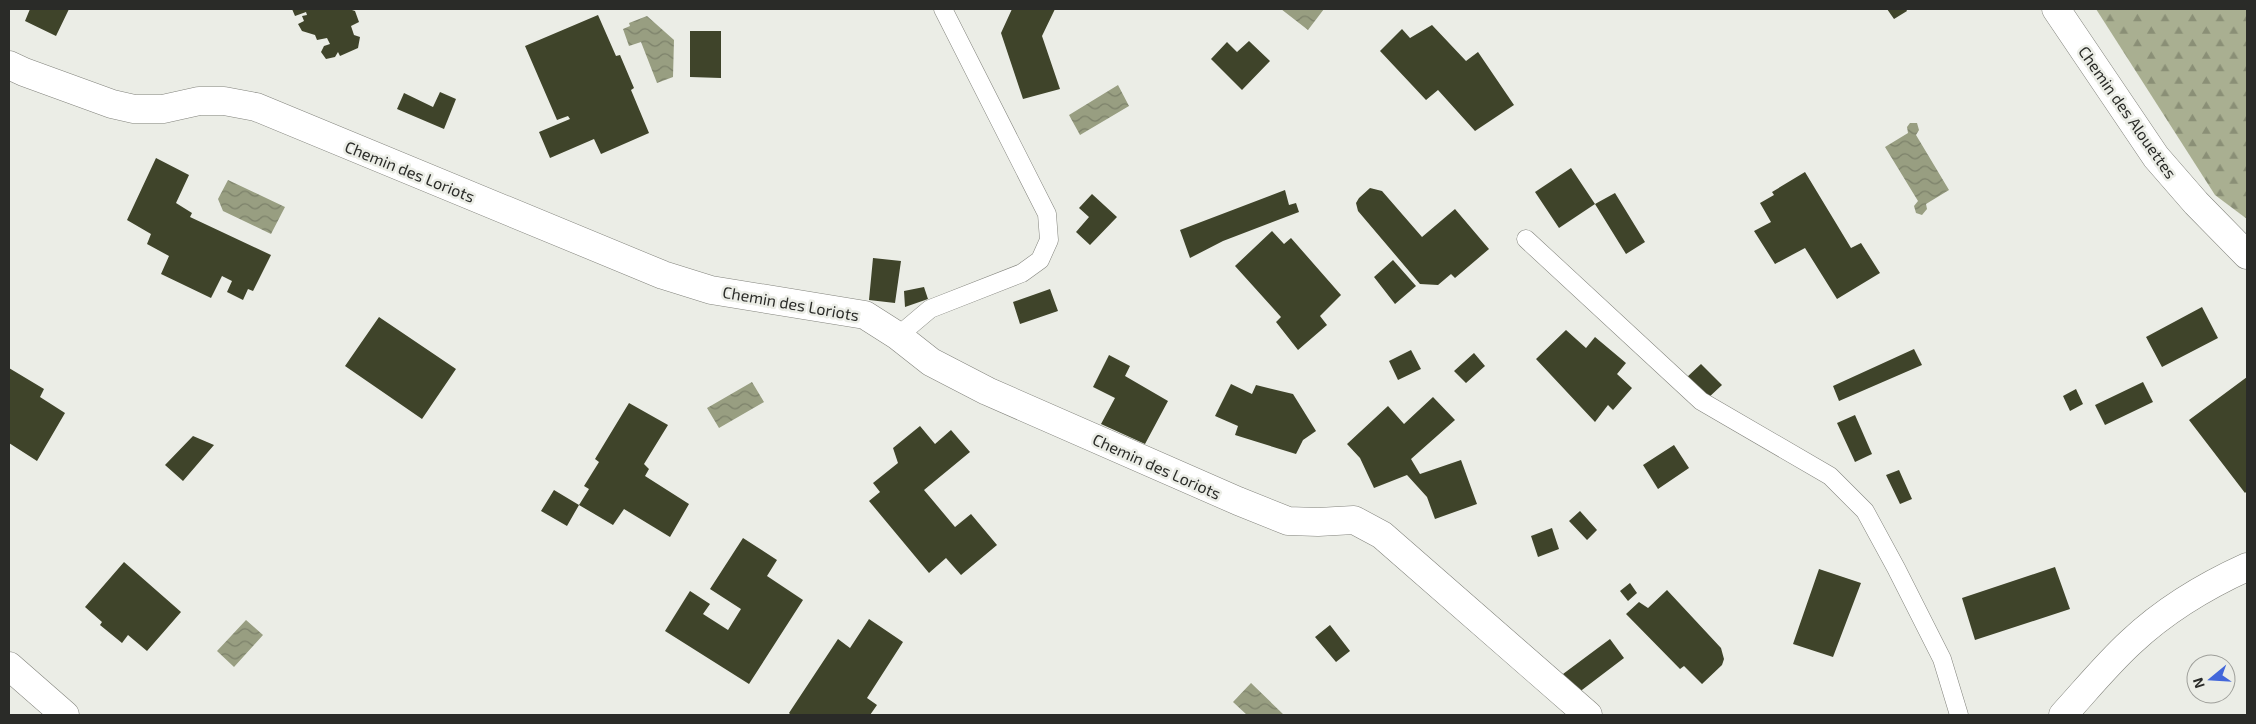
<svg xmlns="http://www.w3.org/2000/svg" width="2256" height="724" font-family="'Exo 2',sans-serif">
<defs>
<pattern id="forest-firs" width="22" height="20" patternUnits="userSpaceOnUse" patternTransform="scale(1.25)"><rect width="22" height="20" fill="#a9af91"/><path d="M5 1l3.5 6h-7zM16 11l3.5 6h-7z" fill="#8a8f76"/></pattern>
<pattern id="water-waves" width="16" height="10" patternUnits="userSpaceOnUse" patternTransform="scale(1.25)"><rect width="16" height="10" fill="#989e81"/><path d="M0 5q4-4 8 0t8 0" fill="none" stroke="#7c816a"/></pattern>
</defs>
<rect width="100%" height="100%" fill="#ebede6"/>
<path fill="url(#forest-firs)" d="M2096 9H2247V219L2215 195Z"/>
<path fill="url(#water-waves)" d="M1281 9H1324L1308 30Z
M647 16 674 40 673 77 657 83 641 42 629 46 623 29 630 26 629 23Z
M1118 85 1129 106 1080 135 1069 115Z
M1910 123H1917L1919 130 1916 135 1949 190 1926 204 1927 209 1922 215 1916 213 1914 206 1918 201 1885 147 1908 133 1907 127Z
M228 180 285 207 271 234 223 211 218 199Z
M752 382 764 402 719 428 707 408Z
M246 620 263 635 234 667 217 651Z
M1251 683 1284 715H1247L1233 702Z"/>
<path fill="#3f442a" d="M30 9H69L56 36 25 21Z
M292 9H349L355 11 359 22 351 26 354 35 360 37 358 48 340 56 338 52 335 57 326 59 321 52 324 46 330 44 327 38 317 40 315 35 302 31 298 24 304 21 302 16 307 15 306 12 295 16Z
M1012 9H1055L1042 36 1060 89 1023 99 1001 33Z
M1887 9H1906L1907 11 1894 19Z
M598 15 616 56 620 55 634 88 631 90 649 133 601 154 594 139 550 158 539 132 570 119 568 116 557 120 525 46Z
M1432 25 1466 61 1478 52 1514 105 1475 131 1438 90 1426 100 1380 51 1402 29 1410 38Z
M690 31H721V78L690 77Z
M1249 41 1270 61 1242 90 1211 59 1227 42 1237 52Z
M440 92 456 99 444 129 397 109 404 93 433 107Z
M156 158 189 175 176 203 192 213 190 217 271 255 253 291 248 289 243 300 227 292 232 281 222 276 211 298 161 274 169 256 147 244 151 234 127 220Z
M1571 168 1595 204 1559 228 1535 192Z
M1805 172 1851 248 1861 243 1880 273 1837 299 1805 248 1775 264 1754 231 1771 222 1760 203 1774 195 1772 192Z
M1370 188 1382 191 1422 237 1455 209 1489 249 1455 278 1451 274 1438 285 1420 284 1358 211 1356 203 1359 198Z
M1285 190 1289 205 1296 203 1299 212 1223 241 1190 258 1180 230Z
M1615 193 1645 242 1626 254 1595 204Z
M1092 194 1117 217 1090 245 1076 232 1089 217 1079 208Z
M1272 231 1284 244 1291 238 1341 295 1320 316 1327 325 1298 350 1276 322 1281 317 1235 266Z
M873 258 901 261 895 303 869 300Z
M1393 260 1416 286 1395 304 1374 277Z
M924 287 928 299 905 307 904 291Z
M1050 289 1058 311 1020 324 1013 302Z
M2202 307 2218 338 2162 367 2146 337Z
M379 317 456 369 422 419 345 366Z
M1566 330 1586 348 1595 337 1626 363 1617 374 1632 388 1613 410 1608 405 1595 422 1536 359Z
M1914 349 1922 365 1839 401 1833 386Z
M1411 350 1421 369 1398 380 1389 361Z
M1474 353 1485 366 1466 383 1454 371Z
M1109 355 1130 366 1125 376 1168 401 1145 444 1101 424 1115 398 1093 387Z
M1701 364 1722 385 1707 399 1686 378Z
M9 368 44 389 40 397 65 413 37 461 9 443Z
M2247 377V491L2245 493 2189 420Z
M2143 382 2153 402 2105 425 2095 405Z
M1231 384 1252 394 1256 385 1293 394 1316 431 1303 440 1296 454 1235 435 1238 426 1215 416Z
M2076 389 2083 404 2070 411 2063 396Z
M1433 397 1455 420 1411 459 1420 474 1461 460 1477 504 1435 519 1427 497 1407 475 1374 488 1360 458 1347 444 1388 406 1404 424Z
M629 403 668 425 644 464 649 469 645 476 689 504 670 537 624 509 613 525 579 505 589 489 584 486 599 462 595 459Z
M1855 415 1872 454 1855 462 1837 423Z
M920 426 935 444 951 430 970 452 924 490 955 527 971 514 997 545 961 575 946 558 929 573 869 501 880 492 873 483 898 463 893 448Z
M193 436 214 445 183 481 165 465Z
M1674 445 1689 468 1658 489 1643 465Z
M1899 470 1912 499 1900 504 1886 475Z
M554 490 579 505 567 526 541 511Z
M1580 511 1597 530 1587 540 1569 521Z
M1552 528 1559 549 1538 557 1531 536Z
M743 538 777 560 767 576 803 600 749 684 665 631 690 591 710 604 703 614 728 630 741 609 710 589Z
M124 562 181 612 147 651 128 635 122 643 100 625 102 622 85 607Z
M2055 567 2070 609 1975 640 1962 598Z
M1819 569 1861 583 1833 657 1793 644Z
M1630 583 1637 593 1628 601 1620 591Z
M1667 590 1721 648 1724 659 1722 665 1702 684 1684 666 1680 669 1626 614 1639 602 1648 608Z
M869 619 903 642 867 698 877 705 870 715H791L789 713 838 639 850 648Z
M1330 625 1350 651 1336 662 1315 637Z
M1610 639 1624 658 1578 693 1563 674Z"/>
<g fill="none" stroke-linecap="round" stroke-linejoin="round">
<defs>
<path id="service" d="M1526 239 1701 401 1830 476 1865 511 1896 568 1942 659 1959 715
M898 336 930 309 1022 273 1040 260 1049 240 1047 214 943 9"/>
<path id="minor" d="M2056 9 2156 157 2196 203 2247 255
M9 65 24 72 112 104 134 109H163L199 101H224L256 107 663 275 711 290 865 315 898 336 931 362 987 391 1238 501 1288 521 1318 522 1354 520 1382 535 1588 715
M9 666 65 715
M2063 715C2085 691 2107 664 2131 642 2165 610 2205 586 2247 567"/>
</defs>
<use href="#service" stroke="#82837c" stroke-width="19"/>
<use href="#minor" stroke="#82837c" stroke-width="29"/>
<use href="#service" stroke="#fff" stroke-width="18"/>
<use href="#minor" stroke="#fff" stroke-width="28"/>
</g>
<g text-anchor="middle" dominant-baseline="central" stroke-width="5" stroke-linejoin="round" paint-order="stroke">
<g font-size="16" fill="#2a2b28" stroke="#ebede6">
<text transform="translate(2128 112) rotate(55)">Chemin des Alouettes</text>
<text transform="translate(410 171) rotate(22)">Chemin des Loriots</text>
<text transform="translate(791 303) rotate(10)">Chemin des Loriots</text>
<text transform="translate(1157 466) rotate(24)">Chemin des Loriots</text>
</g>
</g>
<rect width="2256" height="724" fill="none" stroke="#2a2b28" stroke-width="20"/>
<g transform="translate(2211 679) rotate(252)"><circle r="24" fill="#ebede6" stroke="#9e9f9a"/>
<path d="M0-4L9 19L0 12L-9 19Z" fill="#4367da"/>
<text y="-8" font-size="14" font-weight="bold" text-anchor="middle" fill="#2a2b28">N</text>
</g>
</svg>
